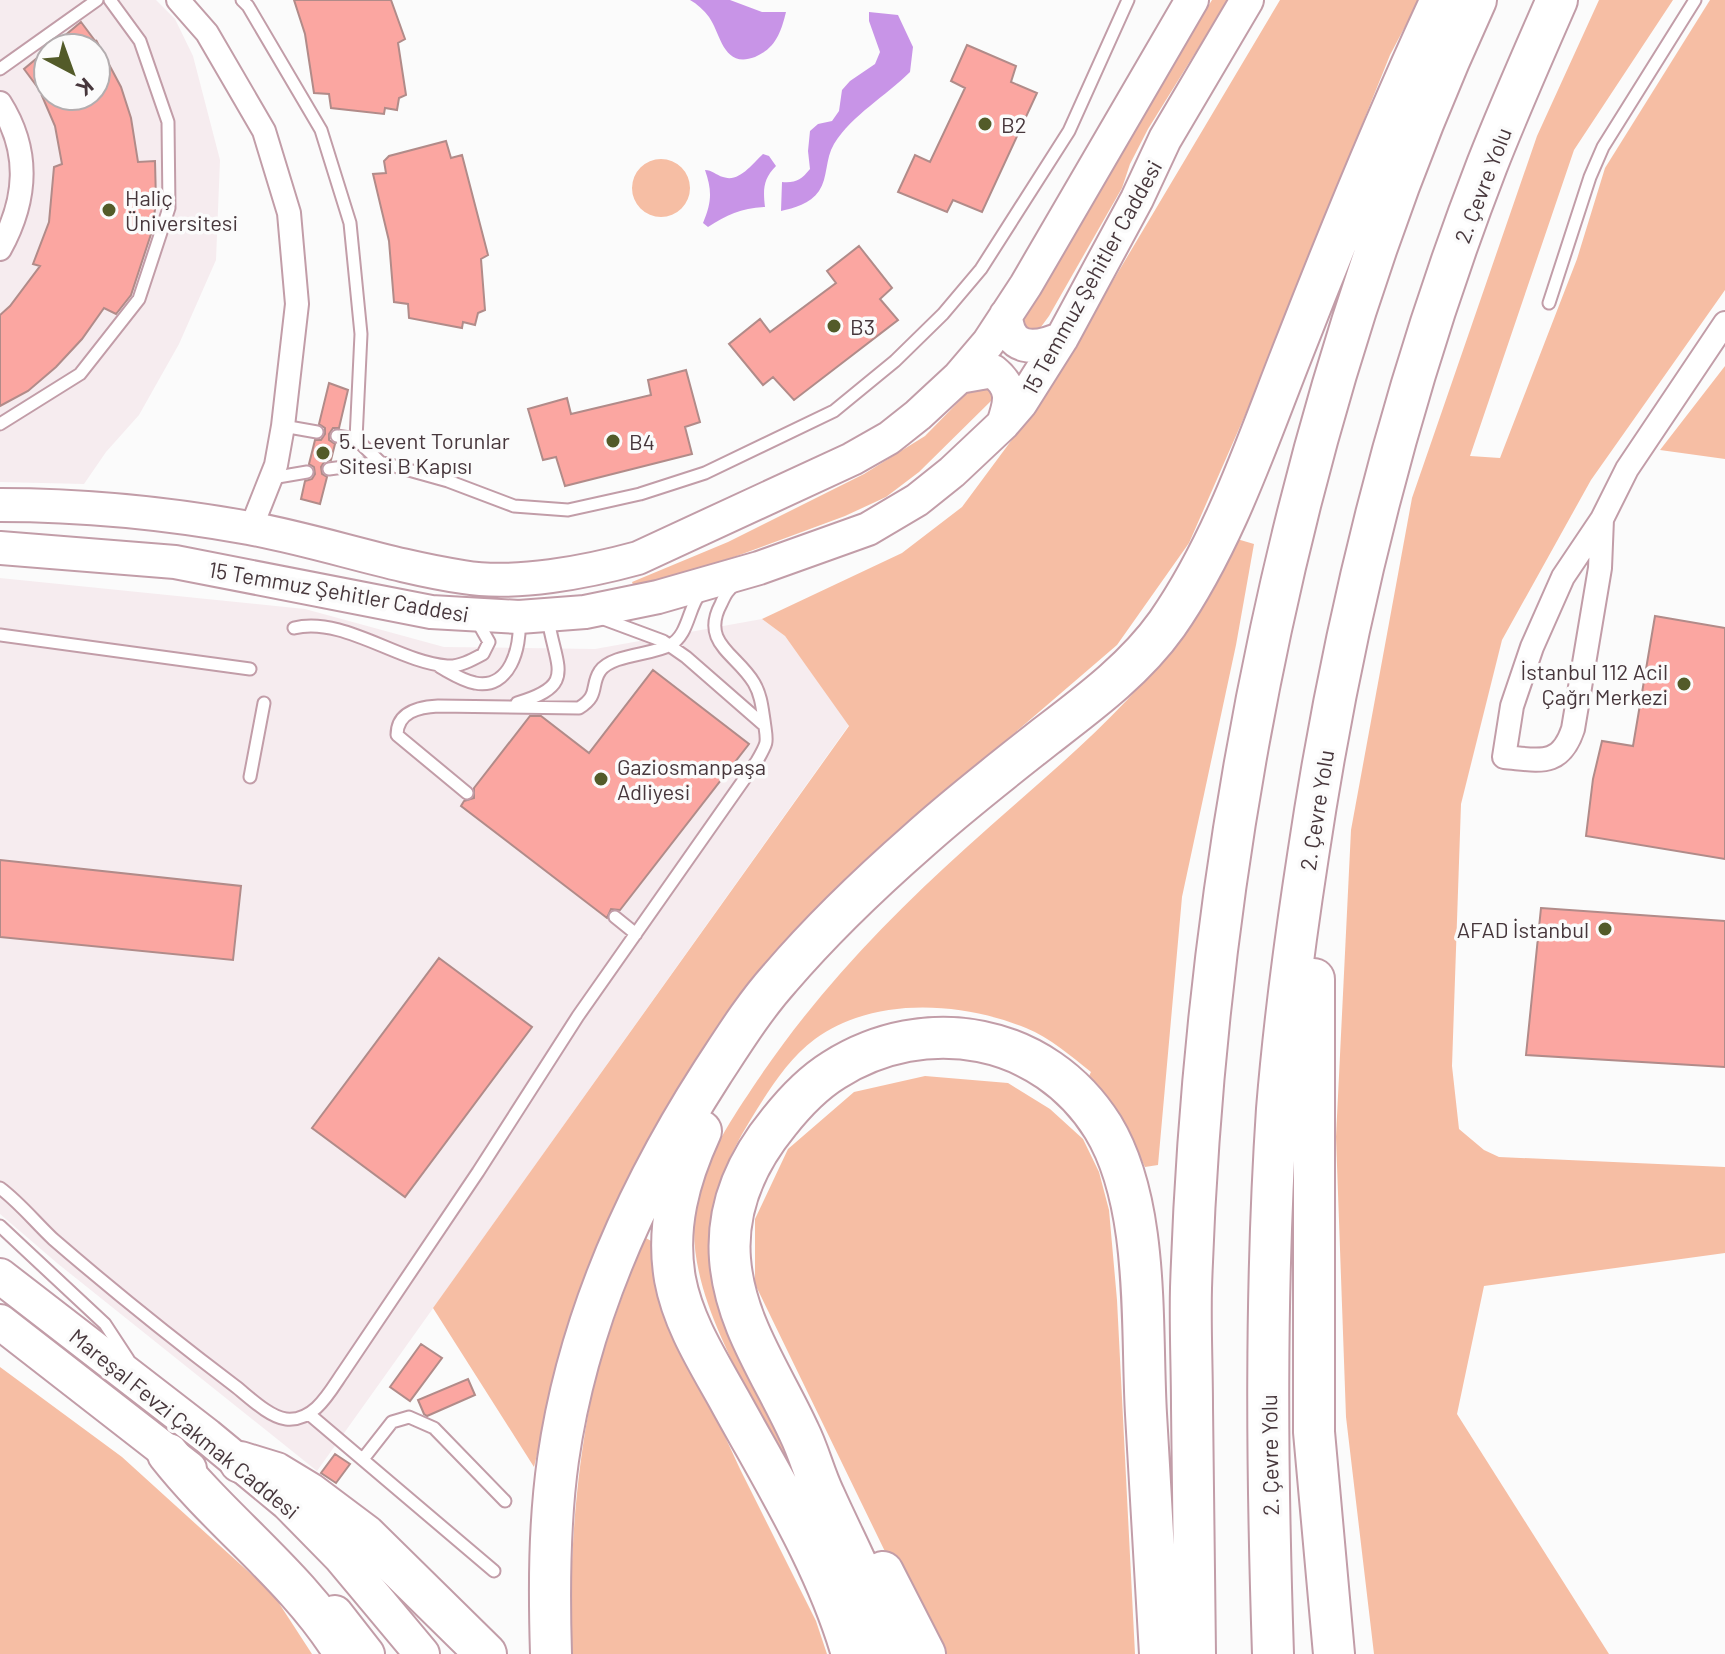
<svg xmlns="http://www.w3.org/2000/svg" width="1725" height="1654" font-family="Barlow,sans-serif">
<rect width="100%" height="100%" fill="#fbfbfb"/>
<path fill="#f6ecef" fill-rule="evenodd" d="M0 0H156L175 19 193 56 220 160 216 260 179 344 139 415 106 452 84 484 0 482ZM48 48H96V96H48Z
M0 578 305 609 444 647 595 649 762 619 785 636 849 725 317 1471 57 1263 0 1214Z"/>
<path fill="#f6bea4" d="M1212 0H1228L1148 129 1130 164 1122 188 1049 316 1038 331 1027 332 1020 320 1023 315C1088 211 1147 104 1212 0Z
M1280 0H1419L1390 55 1249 406 1189 543 1117 645 983 760 809 919 702 1055 608 1221 562 1350 534 1467 433 1308 849 726 785 636 762 619 902 553 962 507 1045 395Z
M1599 0H1673L1574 150 1470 456 1500 458 1577 259 1605 168 1710 0H1725V290L1591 480 1502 640 1461 804 1452 1066 1459 1129 1484 1150 1499 1157 1725 1167V1253L1484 1286 1457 1414 1609 1654H1374L1346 1417 1336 1137 1351 830 1412 498 1537 136Z
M632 188a29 29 0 1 1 58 0a29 29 0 1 1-58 0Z
M1725 366V459L1660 450Z
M984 382 995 394 993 399 919 472 886 497 845 516 734 557 634 587 632 582 728 542 864 474 925 436 976 384Z
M1237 539 1254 544 1236 645 1182 897 1158 1165 1145 1167 1122 1121 1088 1078 1091 1072C1071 1056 1050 1038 1026 1028 962 1002 874 996 815 1039 787 1060 769 1090 751 1119 724 1163 707 1204 711 1256L821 1513C807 1496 791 1479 779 1461 767 1443 760 1420 751 1401 722 1338 683 1271 697 1199 706 1156 733 1117 757 1081 816 993 889 917 967 847 1021 798 1078 752 1128 699 1172 652 1203 593 1237 539Z
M925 1076 1008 1083 1050 1109 1083 1139 1099 1172 1109 1210 1117 1300 1135 1654H938L894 1570 755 1284V1219L788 1149 854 1092Z
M644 1237 653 1242 672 1322 740 1469 816 1621 827 1654H570C570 1567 574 1485 591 1399 603 1344 625 1290 644 1237Z
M0 1367 122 1457 273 1594 312 1654H0Z"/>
<path fill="#c894e7" d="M690 0H730L762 12H786C781 32 776 48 755 57 723 69 721 34 709 17 704 10 697 4 690 0Z
M869 12 898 15 913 47 910 72C885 97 853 114 834 144 825 159 828 178 819 191 810 204 794 208 781 211L782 182C796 183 801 180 810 169L808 151 810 131 818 124 832 121 839 111 842 90 850 81 875 64 880 52 869 21Z
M763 154 769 156 776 166C763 179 763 190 765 207 741 208 727 215 708 227L703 223C712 202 712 190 705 170 712 170 716 175 723 177 739 183 752 164 763 154Z"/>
<path fill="#fba6a1" stroke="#b18b89" stroke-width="2" d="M294 0H391L405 39 398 43 406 95 399 98 397 110 385 108 384 114 331 108 329 94 314 93 305 34Z
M81 22 96 42V40L121 87 131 118 138 162 155 161 156 202 152 231 131 295 116 314 104 308 82 339 56 367 28 391 0 406V315L10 306 40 266 33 264 49 222 54 167 62 164 55 126 42 96H44L24 69 48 49V96H96V48H50Z
M967 45 1016 66 1011 82 1037 93 982 212 953 200 947 212 898 192 915 155 930 162 965 88 951 81Z
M446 141 451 158 462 155 488 255 481 259 485 310 478 313 475 325 463 322 462 328 409 318 408 304 394 302 389 241 373 174 386 173 384 161 389 156Z
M859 246 892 288 880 299 898 320 794 400 773 377 763 385 729 344 760 319 770 332 836 283 827 271Z
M686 370 700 422 685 427 692 454 565 486 556 457 543 460 528 409 567 398 571 414 651 395 648 380Z
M329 383 348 390 339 428H333L329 434V440L335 444 331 460 324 462 321 467 322 474 327 477 320 504 301 499 305 481 312 479 315 474 314 467 309 464 315 440H321L325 434V428L319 424Z
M1655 616 1725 628V859L1586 836 1593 779 1602 741 1633 746Z
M653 670 749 744 620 910 611 909 607 918 461 806 464 801 474 798V788L530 716H541L589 753Z
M0 860 241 886 233 960 0 937Z
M1541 908 1725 921V1067L1526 1055Z
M439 958 532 1027 405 1197 312 1128Z
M421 1344 442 1358 410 1401 390 1387Z
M468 1379 475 1395 427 1416 424 1414 418 1400Z
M335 1454 350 1464 336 1483 321 1473Z"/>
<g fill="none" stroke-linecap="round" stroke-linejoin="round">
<defs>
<path id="service" d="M242 0 248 6 321 130 350 223 361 334 356 439 337 436
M0 69 97 0
M1549 303 1590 177 1603 147 1695 0
M0 424 80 374 139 299 169 208 168 122 140 41 110 0
M283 426 317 432
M356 439 380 462 448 481 514 506 568 510 640 494 705 473 834 411 895 361 943 314 981 269 1069 131 1128 0
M329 469 380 462
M272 478 307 472
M601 618 663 641 686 657 764 725
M294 628C343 616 398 662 447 666 459 667 472 660 483 654L489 642 476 619
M0 635 250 669
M440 667C451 673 463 681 475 683 510 690 521 647 519 621
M517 703C577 685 556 669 548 619
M250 777 264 703
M467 793 397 735C397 712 419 707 438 706L579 708C600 695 590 686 600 671 612 654 653 655 670 645 689 635 688 607 701 592
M615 917 636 934
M0 1188C20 1203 35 1222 53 1239 112 1290 173 1339 235 1386 248 1396 269 1417 286 1419 315 1422 330 1391 344 1371L478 1172 578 1016 757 761C769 740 767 743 764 720 762 707 761 695 754 683 737 654 700 643 721 604 725 595 728 589 736 584
M0 1226 105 1324 128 1359
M309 1414 494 1571
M363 1459 392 1422 409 1417 434 1428 505 1501"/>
<path id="minor" d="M178 0 207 33 264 131 289 213 297 304 283 426 276 465 251 528
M0 103C31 152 27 200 0 249
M1602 519 1600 568 1573 729C1560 768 1539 760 1504 757L1512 706 1532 647 1563 577 1602 519 1627 469 1725 323"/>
<path id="secondary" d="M1006 315C1008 352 1035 350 1062 338
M959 377 993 371C1014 388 1011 401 1003 424
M0 505C84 505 166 513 249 528 320 541 390 566 463 577 515 586 587 572 638 558L852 459 889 438 918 415 959 377 988 343 1026 285 1192 0
M0 548 175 562 431 612 519 617 585 612 658 597 759 568 868 529 917 500 952 472 1003 424 1021 403 1062 338 1137 199 1165 139 1247 0"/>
<path id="primary" d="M0 1276 207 1436 288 1503 341 1557 422 1654
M0 1322 189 1469
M335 1613 367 1654"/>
<path id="motorway" d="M1314 979V1432L1334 1654
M701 1131C679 1179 666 1227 675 1279 683 1323 709 1363 730 1401 775 1483 826 1564 852 1654
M168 1454C223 1524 298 1577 345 1654
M240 1462 276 1473 309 1493 365 1535 486 1654
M883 1572 925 1654
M551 1654C549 1589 549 1524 558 1460 578 1320 636 1191 712 1073 733 1041 754 1007 780 978 822 929 869 884 918 841 959 804 1003 770 1046 736 1089 703 1135 669 1167 624 1226 539 1259 436 1297 341 1342 226 1389 112 1441 0
M889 1654C874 1593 849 1551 824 1495 814 1474 809 1452 799 1432 773 1375 735 1324 730 1259 726 1207 747 1161 779 1122 794 1103 813 1083 834 1070 926 1012 1044 1033 1103 1127 1150 1204 1141 1326 1146 1414 1150 1494 1155 1574 1160 1654
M1195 1654C1194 1572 1193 1490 1192 1407 1192 1368 1190 1328 1191 1288 1205 856 1295 394 1476 0
M1273 1654C1267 1473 1265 1290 1277 1109 1284 1024 1295 940 1308 856 1343 621 1401 387 1487 165 1509 109 1533 55 1557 0"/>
</defs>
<use href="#service" stroke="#c29da8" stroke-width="15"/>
<use href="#minor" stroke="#c29da8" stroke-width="26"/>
<use href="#secondary" stroke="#c29da8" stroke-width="36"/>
<use href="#primary" stroke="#c29da8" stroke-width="38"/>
<use href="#motorway" stroke="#c29da8" stroke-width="44"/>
<use href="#service" stroke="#fff" stroke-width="11"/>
<use href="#minor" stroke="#fff" stroke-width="22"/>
<use href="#secondary" stroke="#fff" stroke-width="32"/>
<use href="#primary" stroke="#fff" stroke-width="34"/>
<use href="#motorway" stroke="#fff" stroke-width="40"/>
</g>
<g fill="#535b29" stroke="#fbfbfb" stroke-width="3">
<circle cx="985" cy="124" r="8"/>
<circle cx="109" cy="210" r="8"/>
<circle cx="834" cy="326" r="8"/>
<circle cx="613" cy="441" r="8"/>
<circle cx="323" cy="453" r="8"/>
<circle cx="1684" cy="684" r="8"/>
<circle cx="601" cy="779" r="8"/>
<circle cx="1605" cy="929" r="8"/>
</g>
<g text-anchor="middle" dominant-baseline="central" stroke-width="7" stroke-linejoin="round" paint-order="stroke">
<g font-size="22" fill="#47373c" stroke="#fbfbfb" text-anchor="start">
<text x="1001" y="124">B2</text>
<text x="125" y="197">Haliç<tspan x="125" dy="25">Üniversitesi</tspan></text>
<text x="850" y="326">B3</text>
<text x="339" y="440">5. Levent Torunlar<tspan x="339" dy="25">Sitesi B Kapısı</tspan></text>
<text x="629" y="441">B4</text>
<text x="1668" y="671" text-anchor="end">İstanbul 112 Acil<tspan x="1668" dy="25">Çağrı Merkezi</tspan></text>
<text x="617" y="766">Gaziosmanpaşa<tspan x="617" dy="25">Adliyesi</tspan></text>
<text x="1589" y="929" text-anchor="end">AFAD İstanbul</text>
</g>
<g font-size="22" fill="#47373c" stroke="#fbfbfb">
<text transform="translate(1482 185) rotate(-69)">2. Çevre Yolu</text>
<text transform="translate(1091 277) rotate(-61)">15 Temmuz Şehitler Caddesi</text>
<text transform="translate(339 591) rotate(10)">15 Temmuz Şehitler Caddesi</text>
<text transform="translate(1316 810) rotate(-81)">2. Çevre Yolu</text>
<text transform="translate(185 1423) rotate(39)">Mareşal Fevzi Çakmak Caddesi</text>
<text transform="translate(1269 1455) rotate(-91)">2. Çevre Yolu</text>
</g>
</g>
<g transform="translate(72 72) rotate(139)"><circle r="38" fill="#fbfbfb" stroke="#b3adaf" stroke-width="2"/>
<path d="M0-6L14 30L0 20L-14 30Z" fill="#535b29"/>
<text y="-12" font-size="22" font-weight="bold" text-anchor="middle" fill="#47373c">K</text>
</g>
</svg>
